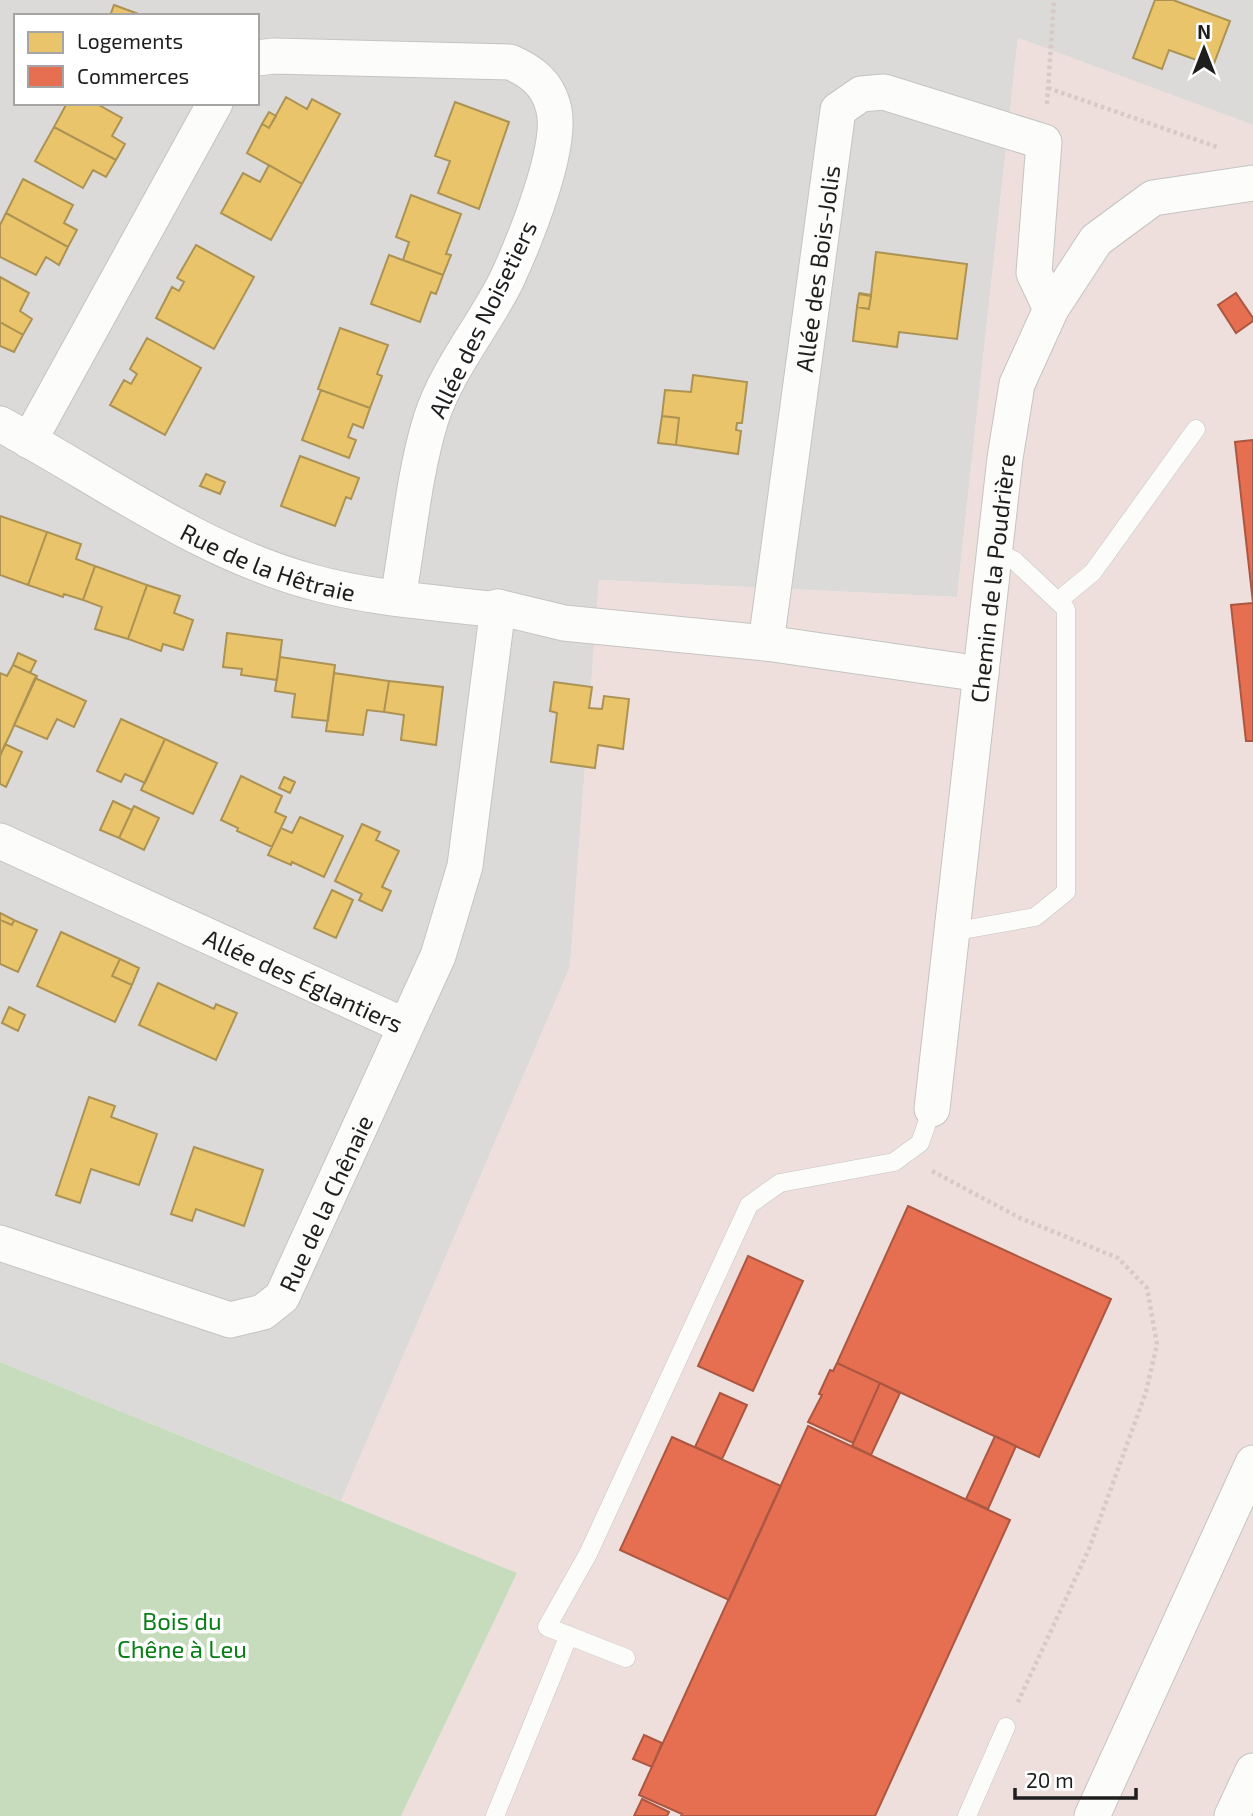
<svg xmlns="http://www.w3.org/2000/svg" width="1253" height="1816" font-family="'Exo 2',sans-serif">
<rect width="100%" height="100%" fill="#ecebe7"/>
<path fill="#dbdad8" fill-rule="evenodd" d="M0 0H1253V125L1018 38 957 597 599 580 570 967 341 1501 0 1362ZM16 16H257V103H16Z"/>
<path fill="#eedfdc" d="M1018 38 1253 125V1816H401L517 1573 341 1501 570 967 599 580 957 597Z"/>
<path fill="#c6dcbc" d="M0 1362 517 1573 401 1816H0Z"/>
<path fill="#e9c46a" stroke="#ac9253" stroke-width="2" d="M1155 0H1173L1230 21 1213 66 1169 50 1162 69 1133 58Z
M114 5 144 16H110Z
M286 97 307 109 312 99 340 114 302 184 247 153 262 124 269 128Z
M455 102 509 122 479 209 438 193 450 161 435 156Z
M67 103H95L122 118 112 136 125 144 116 160 54 127Z
M269 112 276 116 269 128 262 124Z
M54 127 116 160 106 177 93 170 83 188 35 161Z
M269 165 302 184 271 240 221 213 243 173 260 182Z
M23 179 73 205 64 223 77 230 68 247 6 213Z
M411 195 461 214 446 254 451 255 443 275 403 260 409 242 396 237Z
M6 213 68 247 59 265 46 257 36 275 0 257V225Z
M196 245 254 277 214 349 156 318 172 287 179 291 184 282 177 278Z
M876 252 967 264 957 339 899 332 897 347 853 341 857 307 869 309 871 296 859 293 871 295Z
M389 255 443 275 436 294 431 292 420 322 371 304Z
M0 277 29 293 20 311 32 319 23 335 0 322Z
M859 294 871 296 869 309 857 307Z
M0 322 23 335 14 352 0 346Z
M340 328 388 345 377 374 382 376 370 408 318 389Z
M147 338 201 368 165 435 110 405 124 380 131 384 137 374 130 369Z
M693 375 747 382 742 423H737L736 430 741 431 738 454 676 445 679 418 662 416 665 390 691 392Z
M321 390 370 408 363 428 353 424 348 437 356 440 349 458 302 440Z
M662 416 679 418 676 445 658 443Z
M300 456 359 478 351 499 346 497 335 526 281 506Z
M206 474 225 482 220 494 200 486Z
M0 516 47 532 28 585 0 575Z
M47 532 81 544 76 559 95 566 83 600 64 594 63 597 28 585Z
M95 566 147 585 128 639 95 629 102 607 83 600Z
M147 585 180 596 174 613 193 620 183 650 163 644 161 651 128 639Z
M227 633 282 640 277 680 241 675 242 669 223 667Z
M18 653 36 661 30 673 13 665Z
M280 657 335 665 328 721 292 717 295 694 275 691Z
M13 665 37 676 0 756V673L7 676Z
M334 673 389 681 384 712 367 710 363 735 326 731Z
M35 678 86 701 74 727 57 719 47 739 14 725Z
M389 681 443 687 436 745 401 740 404 715 384 712Z
M554 682 592 687 589 708 602 709 604 696 629 699 623 749 598 745 595 768 551 762 557 713 550 711Z
M121 719 165 739 145 783 125 774 121 782 97 771Z
M165 739 217 763 193 814 141 790Z
M5 744 22 752 6 787 0 784V756Z
M241 776 282 796 275 812 286 817 272 847 237 831 238 828 221 820Z
M284 777 295 782 290 793 279 788Z
M113 801 132 810 119 838 100 830Z
M134 806 159 818 144 850 119 838Z
M300 817 343 836 324 877 292 862 291 865 268 855 281 828 292 833Z
M362 824 380 832 376 840 399 851 382 887 391 891 382 911 359 900 362 894 335 881Z
M332 890 353 900 336 938 314 928Z
M0 913 14 920 12 925 0 920Z
M0 920 12 925 14 920 37 930 18 972 0 964Z
M61 932 120 959 112 976 132 985 115 1022 37 986Z
M120 959 139 968 132 985 112 976Z
M158 983 214 1009 216 1004 237 1013 216 1060 139 1025Z
M9 1007 25 1015 18 1031 2 1023Z
M89 1097 115 1106 111 1117 157 1134 139 1185 91 1169 80 1203 56 1195Z
M194 1147 263 1170 244 1226 196 1209 192 1221 171 1214Z"/>
<path fill="#e76f51" stroke="#ab5742" stroke-width="2" d="M1236 293 1253 318V321L1236 333 1218 305Z
M1253 440V741H1246L1231 605 1253 603 1235 442Z
M908 1206 1111 1299 1039 1457 837 1363Z
M748 1256 803 1281 753 1391 698 1366Z
M837 1363 880 1383 853 1443 808 1422 822 1395 819 1394 830 1370 833 1371Z
M880 1383 900 1393 871 1455 852 1446Z
M720 1393 747 1405 722 1459 695 1447Z
M808 1426 1010 1520 875 1816H681L682 1814 639 1795Z
M995 1436 1016 1446 988 1509 966 1499Z
M672 1437 781 1486 729 1600 620 1550Z
M644 1735 662 1743 652 1767 633 1759Z
M642 1799 669 1812 667 1816H634Z"/>
<g fill="none" stroke-linecap="round" stroke-linejoin="round">
<defs>
<path id="service" d="M1058 601 1093 572 1196 429
M951 932 1035 917 1066 892V609L1015 561 995 550
M626 1658 547 1627 588 1554 749 1205 780 1183 894 1162 920 1143 932 1109
M495 1816 569 1635
M967 1816 1006 1727"/>
<g id="minor">
<path d="M257 58 274 56 510 62C531 71 547 83 553 106 565 144 524 242 507 279 484 326 447 369 431 419 414 473 408 542 398 598"/>
<path id="s1" d="M0 424C102 479 198 551 312 582 369 598 430 602 490 609L498 607 564 623 766 643 981 674"/>
<path d="M29 441 215 103"/>
<path id="s2" d="M766 643 838 110 861 94 884 92 1044 142 1034 273 1051 309"/>
<path id="s3" d="M0 841 405 1026"/>
<path id="s4" d="M932 1109 1005 458 1017 384 1051 309 1096 240 1153 198 1253 183"/>
<path id="s5" d="M0 1243 230 1320 263 1312 282 1297 438 956 465 866 498 607"/>
<path d="M1092 1816 1253 1463"/>
<path d="M1232 1816 1253 1771"/>
</g>
</defs>
<use href="#service" stroke="#c5c4c3" stroke-width="19"/>
<use href="#minor" stroke="#c5c4c3" stroke-width="37"/>
<path stroke="#d6c9c6" stroke-width="4.5" stroke-dasharray="3.5 3.5" stroke-linecap="butt" d="M1048 88 1220 148
M1047 104 1054 0
M932 1171 1020 1218 1118 1258 1147 1288 1157 1344 1146 1392 1089 1549 1017 1704"/>
<use href="#service" stroke="#fcfcfb" stroke-width="18"/>
<use href="#minor" stroke="#fcfcfb" stroke-width="35"/>
</g>
<g text-anchor="middle" dominant-baseline="central" stroke-width="7" stroke-linejoin="round" paint-order="stroke">
<g font-size="24" fill="#1e1e1e" stroke="#fff">
<text stroke="none"><textPath href="#s2" startOffset="378">Allée des Bois-Jolis</textPath></text>
<text transform="translate(482 319) rotate(-64)">Allée des Noisetiers</text>
<text stroke="none"><textPath href="#s1" startOffset="303">Rue de la Hêtraie</textPath></text>
<text stroke="none"><textPath href="#s4" startOffset="534">Chemin de la Poudrière</textPath></text>
<text stroke="none"><textPath href="#s3" startOffset="334">Allée des Églantiers</textPath></text>
<text stroke="none"><textPath href="#s5" startOffset="404">Rue de la Chênaie</textPath></text>
</g>
<g font-size="24" fill="#0a7e17" stroke="#fff">
<text x="182" y="1620">Bois du<tspan x="182" dy="28">Chêne à Leu</tspan></text>
</g>
</g>
<rect x="14" y="14" width="245" height="91" fill="#ffffff" stroke="#a5a5a5" stroke-width="2"/>
<rect x="28" y="32" width="35" height="21" fill="#e9c46a" stroke="#a5a5a5" stroke-width="2"/>
<text x="77" y="49" font-size="21" fill="#1e1e1e">Logements</text>
<rect x="28" y="66" width="35" height="21" fill="#e76f51" stroke="#a5a5a5" stroke-width="2"/>
<text x="77" y="84" font-size="21" fill="#1e1e1e">Commerces</text>
<g transform="translate(1204 49)" stroke="#ffffff" stroke-width="5" paint-order="stroke">
<path d="M0-5L12 26L0 18L-12 26Z" fill="#1e1e1e"/>
<text y="-10" font-size="19" font-weight="bold" text-anchor="middle" fill="#1e1e1e">N</text>
</g>
<path d="M1015 1788v10h121v-10" fill="none" stroke="#1e1e1e" stroke-width="3.5"/>
<text x="1026" y="1788" font-size="21" fill="#1e1e1e" stroke="#ffffff" stroke-width="5" paint-order="stroke">20 m</text>
</svg>
